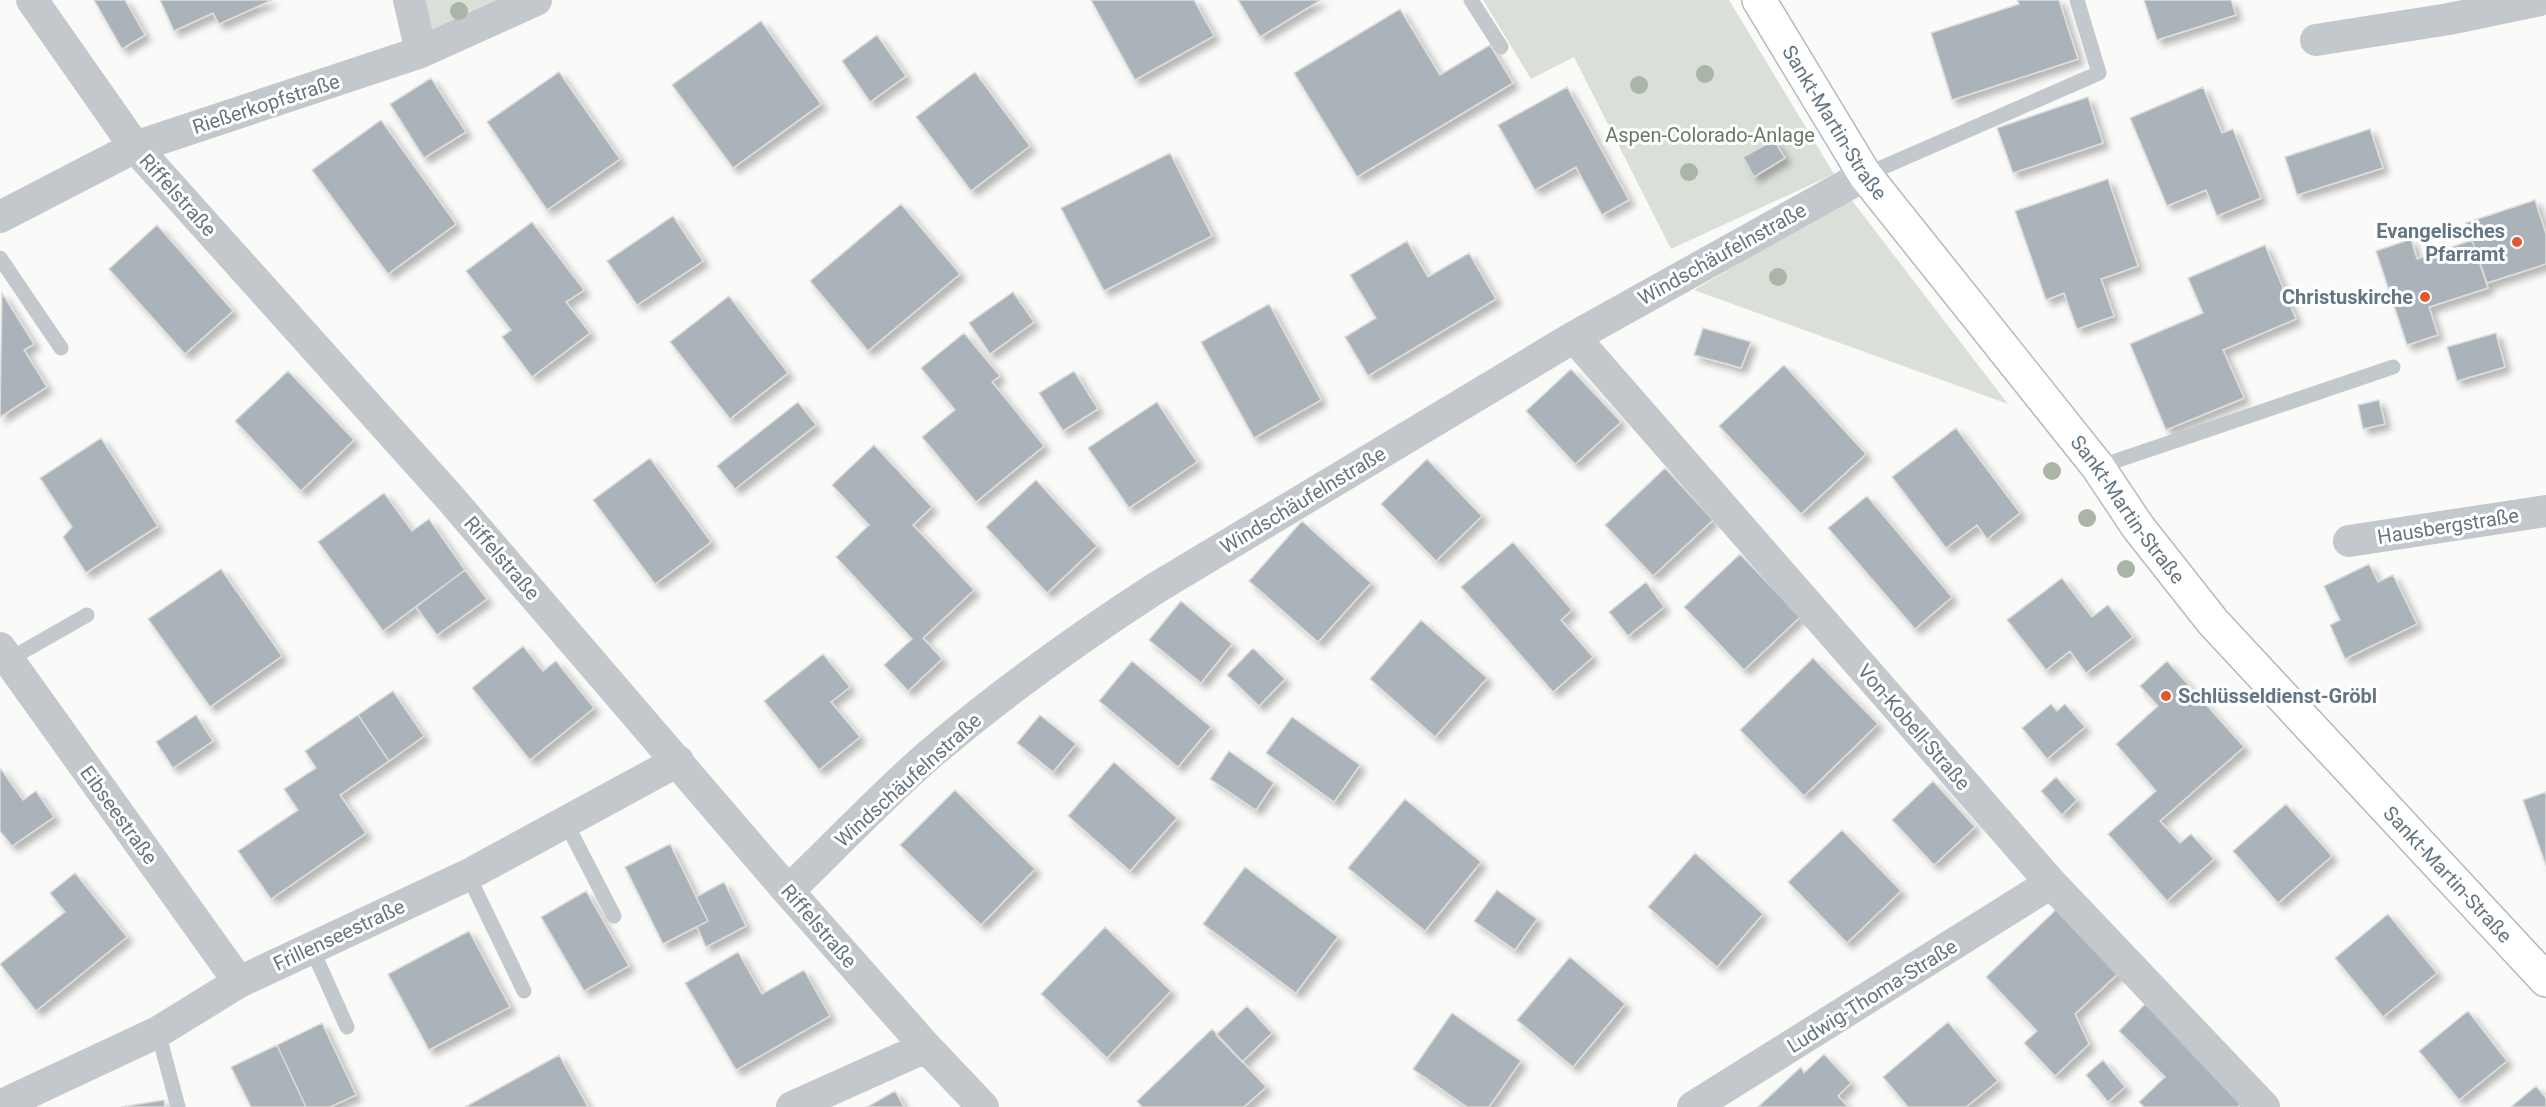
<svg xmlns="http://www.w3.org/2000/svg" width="2546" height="1107" font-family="Roboto,sans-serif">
<defs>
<filter id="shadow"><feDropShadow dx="5.5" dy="5.5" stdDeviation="3" flood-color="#0004"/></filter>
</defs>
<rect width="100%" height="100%" fill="#fafaf8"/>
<path fill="#dadfd7" d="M412 0H511L422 44Z
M1483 0H1729L1834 174 1671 249 1574 57 1531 79Z
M1850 198 2008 404 1694 290Z"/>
<path fill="#aab3b9" stroke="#dcdcda" stroke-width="1.5" filter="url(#shadow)" d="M94 0H125L145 35 122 49Z
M160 0H272L219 24 213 13 174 31Z
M1091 0H1194L1214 36 1135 80Z
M1238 0H1321L1260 37Z
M2017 0H2059L2078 59 1952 100 1931 33 2019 4Z
M2144 0H2231L2236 15 2157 40Z
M1400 9 1440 75 1490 45 1513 83 1357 177 1294 73Z
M761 21 821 104 733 168 672 85Z
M877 35 906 76 870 102 842 61Z
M559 72 620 159 547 210 487 122Z
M975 72 1030 146 971 191 916 117Z
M431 78 466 132 424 158 390 104Z
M1567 87 1629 200 1602 215 1576 167 1535 190 1498 125Z
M2203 87 2222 133 2233 129 2261 198 2217 216 2206 190 2167 206 2130 118Z
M2088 97 2103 143 2013 173 1997 128Z
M381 120 456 224 388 274 312 170Z
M2370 129 2383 168 2297 195 2285 157Z
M1774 140 1785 158 1754 177 1743 157Z
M1170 153 1212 236 1104 291 1061 208Z
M2108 179 2138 266 2101 279 2114 316 2077 329 2064 293 2046 300 2015 211Z
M2535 200 2546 234V264L2487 283 2466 223Z
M901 204 960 274 868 351 810 281Z
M673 216 703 261 637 305 607 261Z
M532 222 584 290 566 302 590 333 532 377 502 337 511 330 466 271Z
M157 225 233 311 185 354 109 269Z
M2411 239 2417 259 2472 240 2488 288 2429 307 2438 335 2407 345 2376 251Z
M1407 241 1428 277 1469 253 1496 299 1368 376 1345 337 1376 318 1350 275Z
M2265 245 2296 319 2223 350 2244 398 2166 430 2130 344 2203 313 2188 278Z
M1013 292 1034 322 990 354 969 323Z
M2 293 34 344 24 350 47 387 0 417Z
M729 296 788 373 730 419 670 342Z
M1269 304 1321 400 1254 438 1201 342Z
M1703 328 1751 342 1741 368 1694 355Z
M964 333 1000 376 992 382 1044 446 976 502 922 437 955 410 921 368Z
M2496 333 2505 367 2457 381 2447 347Z
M1784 365 1866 454 1801 514 1719 426Z
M1571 369 1621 422 1575 464 1526 411Z
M288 371 354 440 301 491 235 421Z
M1074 371 1098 409 1063 431 1039 393Z
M2379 400 2385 424 2363 429 2358 405Z
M798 402 816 425 735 489 717 466Z
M1157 402 1197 462 1129 508 1088 448Z
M1956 428 2020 513 1987 539 1977 525 1946 548 1892 477Z
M101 438 158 526 86 573 63 537 72 527 40 478Z
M874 445 932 507 913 525 974 590 923 638 942 659 908 691 884 665 912 639 836 557 869 525 832 485Z
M650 458 711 542 655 584 593 500Z
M1427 459 1482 516 1436 561 1381 504Z
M1665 468 1713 520 1653 576 1605 525Z
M1036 480 1097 546 1047 593 986 527Z
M384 493 412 531 429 519 465 570 383 631 318 542Z
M1867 496 1952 597 1915 629 1828 528Z
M1302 521 1371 583 1318 642 1249 581Z
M1513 542 1572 610 1561 620 1593 657 1553 692 1461 587Z
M1740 554 1800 617 1744 670 1684 607Z
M2369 564 2378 582 2393 575 2417 624 2345 659 2330 625 2340 620 2324 586Z
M221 569 282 656 210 707 148 619Z
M465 570 487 599 437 635 416 607Z
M2062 578 2092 617 2108 605 2133 637 2086 673 2070 651 2046 670 2007 620Z
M1646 582 1664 607 1628 636 1609 612Z
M1181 601 1232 644 1201 683 1149 640Z
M1421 620 1487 678 1435 737 1370 679Z
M523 646 543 671 556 661 594 708 530 760 472 688Z
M1253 648 1285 679 1259 706 1227 675Z
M823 654 850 687 831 702 860 737 819 770 764 701Z
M1813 658 1878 724 1804 796 1740 730Z
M1132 661 1211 727 1178 767 1099 701Z
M2167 661 2244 747 2160 821 2180 843 2191 834 2214 859 2167 901 2108 834 2156 791 2116 744 2158 706 2140 686Z
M393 691 424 736 389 761 358 715Z
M2051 704 2057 711 2065 704 2085 727 2047 759 2022 728Z
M196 715 213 741 173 768 156 742Z
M358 715 389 761 340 795 366 833 271 899 238 851 298 810 284 789 316 768 305 751Z
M1040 715 1076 744 1053 772 1017 743Z
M1292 717 1360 765 1334 802 1266 753Z
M1229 751 1274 783 1256 810 1210 779Z
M1114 762 1177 818 1130 871 1068 816Z
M0 768 23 800 36 791 54 817 12 846 0 831Z
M2056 777 2077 800 2062 815 2041 791Z
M1933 781 1975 827 1934 865 1892 820Z
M955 790 1035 869 981 925 900 845Z
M2546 792V866L2523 800Z
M1405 799 1481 862 1425 931 1348 868Z
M2286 804 2332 856 2278 903 2233 851Z
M1842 830 1901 891 1847 943 1788 882Z
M670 844 708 921 663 944 625 867Z
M1695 853 1763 914 1717 967 1648 907Z
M1245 867 1338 937 1296 993 1203 924Z
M75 873 127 937 36 1011 0 964 65 912 50 893Z
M724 882 746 926 706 947 697 927 708 921 696 897Z
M1497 890 1537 919 1515 950 1474 921Z
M586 891 629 966 584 991 541 917Z
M2064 902 2125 967 2075 1014 2089 1044 2055 1076 2024 1043 2037 1031 1986 977Z
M2388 914 2437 973 2383 1017 2335 958Z
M1105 927 1171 991 1107 1058 1041 994Z
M469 931 510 1007 429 1050 388 974Z
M738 952 762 994 804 970 830 1016 736 1070 685 983Z
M1570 957 1625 1004 1573 1067 1517 1020Z
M2146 1003 2245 1100 2238 1107H2144L2139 1102 2165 1077 2119 1031Z
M1247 1006 1272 1033 1242 1062 1216 1035Z
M2468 1011 2507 1061 2459 1100 2419 1051Z
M1452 1013 1521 1061 1489 1107H1467L1413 1069Z
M1948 1022 1998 1081 1966 1107H1908L1883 1077Z
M322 1023 356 1095 330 1107H306L277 1045Z
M1212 1029 1266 1087 1244 1107H1142L1137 1101Z
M277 1045 306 1107H251L231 1067Z
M1824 1054 1851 1083 1838 1096 1848 1107H1758L1801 1067 1804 1073Z
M559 1055 588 1107H465Z
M2103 1060 2125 1087 2108 1102 2086 1075Z
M2536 1086 2546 1098V1107H2511Z
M895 1091 904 1107H867Z
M164 1100 165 1107H121Z"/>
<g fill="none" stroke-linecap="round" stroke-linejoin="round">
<defs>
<g id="secondary">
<path id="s1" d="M1759 0 1865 175 2098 467 2138 527 2213 622 2546 980"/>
</g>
</defs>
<use href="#secondary" stroke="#b3babf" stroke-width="36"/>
<path stroke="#c3c8cc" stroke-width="15" d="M1471 0 1501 47
M1865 175 2099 73 2077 0
M0 258 61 348
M2098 467 2393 367
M8 660 87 615
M566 823 614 916
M468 875 524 991
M312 949 347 1027
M158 1032 178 1107"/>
<path stroke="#c3c8cc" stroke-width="32" d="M32 0 135 147 451 499 788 891 926 1047 983 1107
M409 0 421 52
M2316 40 2449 19 2540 0
M0 217 135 147 421 52 536 0
M1574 337 2051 883 2264 1107
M2349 541 2546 511
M0 648 239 982
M788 891C835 846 880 798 929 755 1001 694 1077 639 1156 588L1574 337 1865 175
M0 1106 158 1032 239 982 468 875 678 761
M792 1107 926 1047
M1693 1107 2051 883"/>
<use href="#secondary" stroke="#fff" stroke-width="33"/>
</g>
<g fill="#aab4a7">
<circle cx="459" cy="11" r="9"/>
<circle cx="1705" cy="74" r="9"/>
<circle cx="1639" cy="85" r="9"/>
<circle cx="1689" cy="172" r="9"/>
<circle cx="1778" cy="277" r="9"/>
<circle cx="2052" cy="471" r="9"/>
<circle cx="2087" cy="518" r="9"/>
<circle cx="2126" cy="569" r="9"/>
</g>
<g fill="#e4572e" stroke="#fff" stroke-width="2">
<circle cx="2517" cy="242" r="6"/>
<circle cx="2425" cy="297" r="6"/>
<circle cx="2166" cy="696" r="6"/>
</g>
<g text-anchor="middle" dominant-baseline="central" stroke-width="6" stroke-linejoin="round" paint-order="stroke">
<g font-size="20" fill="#657683" stroke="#fff">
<text transform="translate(266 104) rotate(-18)">Rießerkopfstraße</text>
<text stroke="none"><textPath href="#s1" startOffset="144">Sankt-Martin-Straße</textPath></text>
<text transform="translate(178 195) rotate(48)">Riffelstraße</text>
<text transform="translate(1722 254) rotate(-29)">Windschäufelnstraße</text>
<text transform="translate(1303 500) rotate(-31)">Windschäufelnstraße</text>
<text stroke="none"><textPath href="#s1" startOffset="630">Sankt-Martin-Straße</textPath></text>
<text transform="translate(2448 526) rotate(-9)">Hausbergstraße</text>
<text transform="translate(502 558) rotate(49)">Riffelstraße</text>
<text transform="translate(1914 727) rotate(49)">Von-Kobell-Straße</text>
<text transform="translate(908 780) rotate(-42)">Windschäufelnstraße</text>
<text transform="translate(119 815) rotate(54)">Eibseestraße</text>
<text stroke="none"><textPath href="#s1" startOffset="1116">Sankt-Martin-Straße</textPath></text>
<text transform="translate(819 926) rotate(49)">Riffelstraße</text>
<text transform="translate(339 935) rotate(-25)">Frillenseestraße</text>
<text transform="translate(1872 996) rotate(-32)">Ludwig-Thoma-Straße</text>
</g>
<g font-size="20" fill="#687a64" stroke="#fff">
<text x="1710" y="135">Aspen-Colorado-Anlage</text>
</g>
<g font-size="20" font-weight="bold" fill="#657683" stroke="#fff" text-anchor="end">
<text x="2505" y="231">Evangelisches<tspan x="2505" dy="23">Pfarramt</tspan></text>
<text x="2413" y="297">Christuskirche</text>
<text x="2178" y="696" text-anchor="start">Schlüsseldienst-Gröbl</text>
</g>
</g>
</svg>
